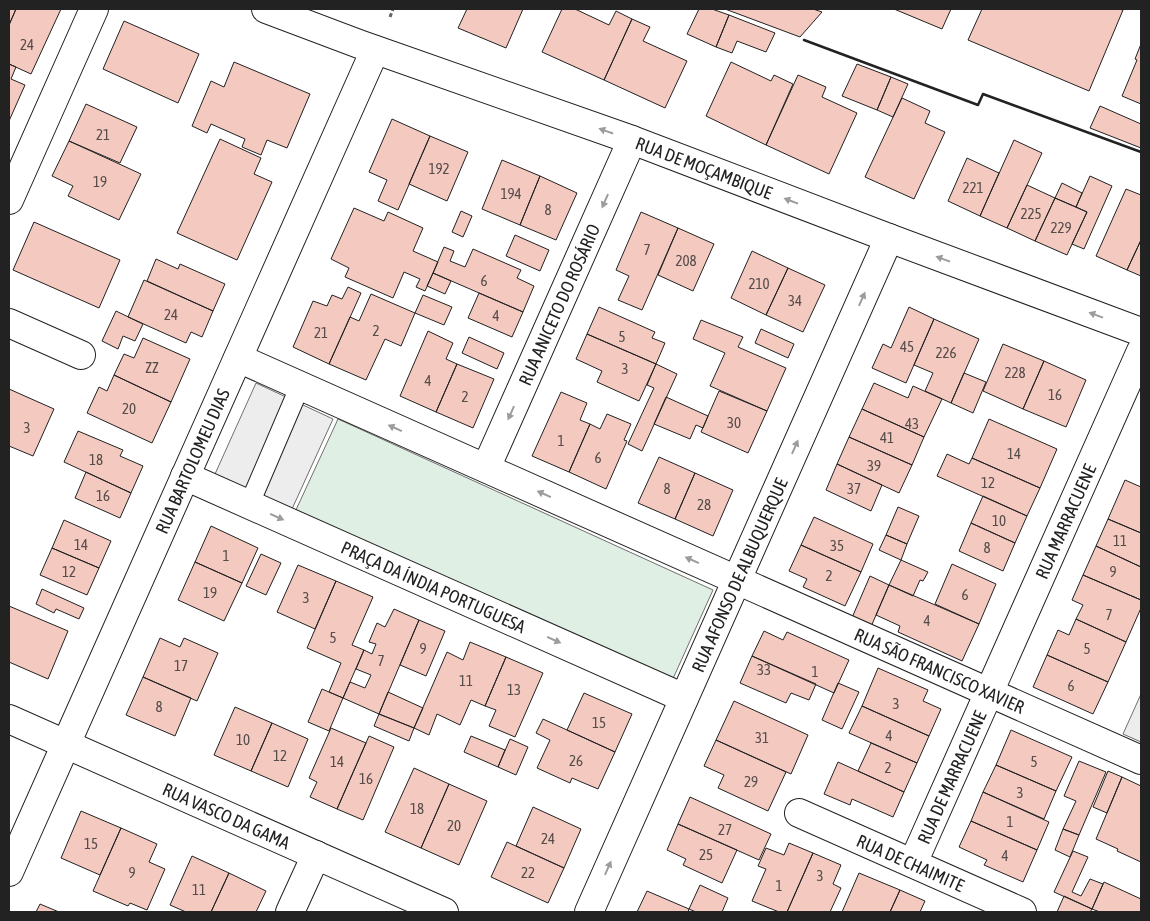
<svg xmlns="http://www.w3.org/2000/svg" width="1150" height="921" font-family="'Asap Condensed',sans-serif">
<rect width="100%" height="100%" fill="#fff"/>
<path fill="#e0efe3" stroke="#6f6f6f" d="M338 419 713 590 671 683 295 512Z"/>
<path fill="#ededed" stroke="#6f6f6f" d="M256 383 333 419 292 509 215 474Z
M1141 694V742L1123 734Z"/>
<path fill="#f3c9c0" stroke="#222" d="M9 9H16L9 25Z
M16 9H61L31 74 9 64V25Z
M467 9H523L506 48 458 28Z
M562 9H575L609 25 616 11 632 19 604 80 542 52Z
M699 9H712L729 15 716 47 687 34Z
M725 9H813L822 12 800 37Z
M894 9H951L942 29Z
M982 9H1119L1123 10 1089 91 968 40Z
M729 15 775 33 766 52 737 41 732 53 716 47Z
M632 19 650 27 643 41 687 61 665 108 604 80Z
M124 21 199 54 178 103 103 69Z
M1141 44V104L1122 96 1137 60 1135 59Z
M234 62 310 94 287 148 267 140 261 155 242 147 245 139 211 124 207 133 192 126 211 81 224 87Z
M731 62 771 81 774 75 793 84 766 145 706 116Z
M9 64 16 67 11 79 25 85 9 121Z
M857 64 891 77 877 110 842 96Z
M798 75 826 87 822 97 857 113 829 174 766 145Z
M891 77 908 84 893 117 877 110Z
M902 98 930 111 925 123 945 132 914 199 865 177Z
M86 104 137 127 120 163 69 141Z
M1100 106 1141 124V148L1090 128Z
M392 119 430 136 398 210 378 201 387 180 369 172Z
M430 136 468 152 447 201 409 184Z
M220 139 261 158 254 174 272 182 237 260 177 233Z
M1014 140 1042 153 1007 228 980 216Z
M69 141 141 174 119 220 68 196 73 186 52 176Z
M967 158 999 173 980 216 948 201Z
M502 160 540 176 520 225 482 209Z
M540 176 577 193 556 240 520 225Z
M1090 176 1112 186 1084 249 1072 244 1087 212 1076 207Z
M1062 183 1082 193 1076 207 1055 198Z
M1027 185 1055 198 1035 241 1007 228Z
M1126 189 1141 195V240L1127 270 1096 256Z
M1055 198 1087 212 1067 255 1035 241Z
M354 208 384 221 388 212 423 228 413 251 438 262 425 291 416 287 420 279 404 272 393 298 345 277 349 268 331 259Z
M461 211 472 216 463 237 452 232Z
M641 212 678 228 642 310 618 300 629 276 616 270Z
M34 222 120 260 99 308 13 270Z
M678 228 714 244 693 291 658 275Z
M515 235 549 250 540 271 506 256Z
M1141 240V276L1127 270Z
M444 247 454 251 450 261 465 267 473 249 521 270 517 278 534 286 523 312 433 273Z
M752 251 788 268 766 315 731 298Z
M156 259 178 269 180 264 225 284 213 311 147 281Z
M788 268 825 285 803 332 766 315Z
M433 273 451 281 445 294 427 286Z
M144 280 213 311 202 337 191 332 186 343 128 317Z
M348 287 361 293 329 364 293 347 313 301 327 306 332 295 342 299Z
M479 293 523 312 512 337 468 318Z
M371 294 415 313 401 346 385 339 366 380 329 364 350 317 359 321Z
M423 295 452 307 444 325 415 313Z
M599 307 655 332 652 338 665 343 656 364 587 334Z
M909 307 934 319 906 383 872 368 883 344 891 348Z
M116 311 143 324 135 341 123 336 118 349 102 341Z
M934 319 979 339 951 403 925 391 933 373 914 365Z
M701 320 743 337 738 347 786 368 767 411 710 386 725 353 693 339Z
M761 329 794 344 788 358 755 343Z
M428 331 453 343 446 359 457 364 436 412 400 396Z
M587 334 656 364 639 401 597 382 602 371 576 359Z
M469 337 504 353 497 369 462 353Z
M143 338 190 359 171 402 114 375 124 354 134 358Z
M1003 344 1044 361 1023 409 983 391Z
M1044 361 1086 380 1066 427 1023 409Z
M457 364 494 379 473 428 436 412Z
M656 364 677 374 642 451 628 444 654 388 647 385Z
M964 373 986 382 973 413 951 403Z
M114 375 171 402 152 443 87 413 99 387 107 391Z
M874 383 908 398 913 386 942 399 924 437 862 409Z
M9 389 54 409 33 456 9 446Z
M719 391 767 411 748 453 701 432Z
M561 392 587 403 580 420 590 424 569 472 532 456Z
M666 397 708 416 703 428 696 425 690 439 654 424Z
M862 409 924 437 912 465 849 437Z
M607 414 631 424 624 440 627 441 606 489 569 472 590 424 600 429Z
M989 419 1057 449 1040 488 972 458Z
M78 431 123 450 120 456 143 466 131 493 64 462Z
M849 437 912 465 899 493 837 464Z
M947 454 969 464 972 458 1040 488 1027 516 937 476Z
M659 457 695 473 675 519 638 503Z
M837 464 882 485 871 511 826 490Z
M86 472 131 493 120 518 75 498Z
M695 473 733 490 713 536 675 519Z
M1125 480 1141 487V533L1108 519Z
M983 496 1027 516 1015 543 971 523Z
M898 507 919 516 907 544 886 535Z
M814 517 873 544 861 572 801 545Z
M1108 519 1141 533V567L1096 546Z
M64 520 111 541 99 568 52 548Z
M971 523 1015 543 1003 571 959 551Z
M211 526 258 548 242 583 195 562Z
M886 535 907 544 901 560 879 550Z
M801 545 861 572 845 606 803 587 807 579 789 571Z
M1096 546 1141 567V600L1083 575Z
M52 548 99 568 87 595 40 575Z
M261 554 281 563 266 595 246 586Z
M901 560 928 572 923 581 920 580 913 596 889 585Z
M195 562 242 583 224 621 178 600Z
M952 564 996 584 979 624 935 604Z
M298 565 336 581 315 629 277 612Z
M1083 575 1141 600V608L1126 642 1076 619 1083 605 1072 600Z
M870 576 889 585 870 629 851 620Z
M336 581 373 597 352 645 364 650 343 698 329 692 341 663 307 648Z
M889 585 979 624 962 661 898 632 900 626 876 615Z
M42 589 84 608 79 619 56 609 54 613 36 604Z
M9 606 68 631 48 679 9 662Z
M394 609 419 620 379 714 343 698 350 682 365 688 371 675 356 669 364 650 372 654 376 644 369 642 377 623 385 627Z
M1076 619 1126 642 1108 682 1047 655 1058 630 1069 635Z
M419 620 445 631 426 676 400 665Z
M764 631 783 640 787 632 849 660 834 693 752 656Z
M160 638 180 647 184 638 218 653 197 701 143 677Z
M470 642 506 657 485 706 471 700 460 725 437 714 429 735 414 728 447 652 463 660Z
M1047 655 1108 682 1093 714 1033 687Z
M752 656 816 684 809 700 791 693 786 703 740 683Z
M506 657 543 673 515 737 489 726 496 710 485 706Z
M878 668 928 690 923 701 941 709 929 736 862 706Z
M143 677 191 698 175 736 126 715Z
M838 683 859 692 842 729 822 720Z
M322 689 343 698 329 731 308 722Z
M388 692 423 708 414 728 379 714Z
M584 693 632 714 615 752 567 730Z
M734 701 808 735 791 774 716 740Z
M862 706 929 736 917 763 849 733Z
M235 707 272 723 251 771 214 755Z
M379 714 414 728 409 741 374 726Z
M543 719 615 752 598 789 572 778 570 783 537 768 550 740 536 733Z
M272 723 308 739 288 787 251 771Z
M331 728 366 743 337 809 310 797 317 782 309 778Z
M1011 730 1072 757 1056 791 996 765Z
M369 736 394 747 363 820 337 809Z
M471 736 505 750 498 767 464 752Z
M510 739 528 747 516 775 498 767Z
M716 740 786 772 768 811 718 788 724 775 704 766Z
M871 743 917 763 904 792 858 771Z
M1079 761 1106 772 1079 835 1063 829 1076 801 1064 796Z
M838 762 904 792 893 817 852 799 850 805 824 794Z
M996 765 1056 791 1044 819 983 792Z
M414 768 449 784 421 848 385 832Z
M1108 771 1122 777 1107 813 1093 807Z
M1122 777 1141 786V862L1117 851 1118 849 1096 839Z
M449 784 487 801 459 865 421 848Z
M983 792 1049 822 1037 850 971 821Z
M690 797 771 834 759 860 678 824Z
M533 807 581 829 564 868 516 846Z
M81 811 121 828 100 875 61 858Z
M971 821 1037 850 1023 882 984 865 987 860 959 847Z
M678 824 737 850 722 883 683 865 686 859 667 850Z
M121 828 157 844 149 862 165 869 147 910 130 903 128 906 93 891Z
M1063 829 1079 835 1070 857 1055 850Z
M507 842 564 868 548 903 491 877Z
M789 843 813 853 787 912H779L752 901 766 869 758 866 766 848 784 855Z
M1073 851 1088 857 1072 892 1081 896 1090 879 1103 884 1092 909 1054 892Z
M813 853 841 865 833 884 841 888 830 912H787Z
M192 856 229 873 211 912H186L170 905Z
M229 873 266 891 256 912H211Z
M859 873 900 890 890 912H842Z
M1104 882 1141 899V912H1100L1092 909Z
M700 885 728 898 722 912H696L689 909Z
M900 890 925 901 920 912H890Z
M647 891 689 909 688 912H637Z
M1064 896 1092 909 1090 912H1057Z
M40 904 59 912H36Z"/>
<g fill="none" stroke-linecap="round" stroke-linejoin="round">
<defs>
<path id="service" d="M249 505 300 386"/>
<g id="minor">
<path id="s1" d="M266 9 359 44 632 140 889 238 1141 332"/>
<path d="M9 200 94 9"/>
<path d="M9 323 81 355"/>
<path id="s2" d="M238 358 1141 760"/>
<path id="s3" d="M486 468 632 140"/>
<path id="s4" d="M185 476 684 698"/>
<path id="s5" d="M9 719 444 912"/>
<path id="s6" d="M799 813 1022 912"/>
<path id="s7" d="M913 863 1141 351"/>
<path id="s8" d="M9 872 375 50"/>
<path d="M290 912 316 855"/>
<path id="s9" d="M589 912 889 238"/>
</g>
</defs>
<use href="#service" stroke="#222" stroke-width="21"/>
<use href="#minor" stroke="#222" stroke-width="30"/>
<path stroke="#646464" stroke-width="3" stroke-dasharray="4 2.5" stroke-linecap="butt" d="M390 17 393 9"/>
<use href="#service" stroke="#fff" stroke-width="19"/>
<use href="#minor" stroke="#fff" stroke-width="28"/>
<path stroke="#222" stroke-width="2.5" d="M804 40 978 105 983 94 1141 152"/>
</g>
<defs><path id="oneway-solid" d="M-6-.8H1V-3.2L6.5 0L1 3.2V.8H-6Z" transform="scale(1.25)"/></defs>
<g fill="#9c9c9c">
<use href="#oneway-solid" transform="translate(606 131) rotate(-161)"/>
<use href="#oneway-solid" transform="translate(605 201) rotate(114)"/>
<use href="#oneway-solid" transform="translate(791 201) rotate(-159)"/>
<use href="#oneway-solid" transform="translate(943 259) rotate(-160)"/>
<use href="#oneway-solid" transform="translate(862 299) rotate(-66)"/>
<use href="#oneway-solid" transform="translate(1096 315) rotate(-160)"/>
<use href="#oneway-solid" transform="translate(511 413) rotate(114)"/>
<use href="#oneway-solid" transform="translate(395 428) rotate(-156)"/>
<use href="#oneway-solid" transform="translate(795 447) rotate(-66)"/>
<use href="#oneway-solid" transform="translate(544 494) rotate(-156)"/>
<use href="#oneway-solid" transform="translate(277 517) rotate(24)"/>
<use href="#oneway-solid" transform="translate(692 560) rotate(-156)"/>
<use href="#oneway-solid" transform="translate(554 640) rotate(24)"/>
<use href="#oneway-solid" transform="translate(608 868) rotate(-66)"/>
</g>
<g text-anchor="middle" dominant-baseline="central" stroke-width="4" stroke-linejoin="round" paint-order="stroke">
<g font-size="15" fill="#564c4a">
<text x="27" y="44">24</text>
<text x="103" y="134">21</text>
<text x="439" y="168">192</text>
<text x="100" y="181">19</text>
<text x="973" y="187">221</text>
<text x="511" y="193">194</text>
<text x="548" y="209">8</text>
<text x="1031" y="213">225</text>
<text x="1061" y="227">229</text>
<text x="647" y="249">7</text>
<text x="686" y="260">208</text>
<text x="484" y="280">6</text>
<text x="759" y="283">210</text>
<text x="795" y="300">34</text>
<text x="171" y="314">24</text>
<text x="496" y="315">4</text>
<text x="376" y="330">2</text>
<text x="321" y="332">21</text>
<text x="622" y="336">5</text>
<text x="907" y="346">45</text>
<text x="946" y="352">226</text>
<text x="152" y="367">ZZ</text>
<text x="625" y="368">3</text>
<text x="1015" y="372">228</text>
<text x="428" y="380">4</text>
<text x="1055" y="394">16</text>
<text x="465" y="396">2</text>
<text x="129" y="408">20</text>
<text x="734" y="422">30</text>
<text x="912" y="423">43</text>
<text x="27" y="427">3</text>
<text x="887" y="437">41</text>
<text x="561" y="440">1</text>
<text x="1014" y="453">14</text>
<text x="598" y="457">6</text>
<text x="96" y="459">18</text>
<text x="874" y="465">39</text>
<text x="988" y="482">12</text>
<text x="667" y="488">8</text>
<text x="854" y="488">37</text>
<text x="103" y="495">16</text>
<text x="704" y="504">28</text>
<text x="999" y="520">10</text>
<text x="1120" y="540">11</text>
<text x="81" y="544">14</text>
<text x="837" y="545">35</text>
<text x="987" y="547">8</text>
<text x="226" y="555">1</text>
<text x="69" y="571">12</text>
<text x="1113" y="571">9</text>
<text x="829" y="575">2</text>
<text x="210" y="592">19</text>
<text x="965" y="594">6</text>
<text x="306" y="597">3</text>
<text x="1109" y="614">7</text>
<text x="927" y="620">4</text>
<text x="333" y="637">5</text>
<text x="423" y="648">9</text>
<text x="1087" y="648">5</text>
<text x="381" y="660">7</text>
<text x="181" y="665">17</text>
<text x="764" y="669">33</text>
<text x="815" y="671">1</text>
<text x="466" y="680">11</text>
<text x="1071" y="685">6</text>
<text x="514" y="689">13</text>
<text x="896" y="703">3</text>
<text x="159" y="706">8</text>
<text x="599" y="722">15</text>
<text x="889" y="735">4</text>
<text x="762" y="737">31</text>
<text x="243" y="739">10</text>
<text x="280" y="755">12</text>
<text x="576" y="760">26</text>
<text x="337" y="761">14</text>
<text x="1034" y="761">5</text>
<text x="888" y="767">2</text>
<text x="366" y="778">16</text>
<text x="751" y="781">29</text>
<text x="1020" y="792">3</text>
<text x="417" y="808">18</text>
<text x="1010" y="821">1</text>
<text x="454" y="825">20</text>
<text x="725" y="829">27</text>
<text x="548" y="838">24</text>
<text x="91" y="843">15</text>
<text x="706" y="854">25</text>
<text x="1005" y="855">4</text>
<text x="132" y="872">9</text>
<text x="528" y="872">22</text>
<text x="820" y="875">3</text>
<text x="779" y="885">1</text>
<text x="199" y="889">11</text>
</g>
<g font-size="18" fill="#222" stroke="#fff">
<text stroke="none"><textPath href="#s1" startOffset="466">RUA DE MOÇAMBIQUE</textPath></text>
<text stroke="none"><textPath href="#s3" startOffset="179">RUA ANICETO DO ROSÁRIO</textPath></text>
<text stroke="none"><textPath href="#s8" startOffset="450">RUA BARTOLOMEU DIAS</textPath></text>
<text stroke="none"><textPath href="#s7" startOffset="374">RUA MARRACUENE</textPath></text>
<text stroke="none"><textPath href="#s9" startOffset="369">RUA AFONSO DE ALBUQUERQUE</textPath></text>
<text stroke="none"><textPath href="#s4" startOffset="272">PRAÇA DA ÍNDIA PORTUGUESA</textPath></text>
<text stroke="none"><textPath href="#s2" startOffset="768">RUA SÃO FRANCISCO XAVIER</textPath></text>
<text stroke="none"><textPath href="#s7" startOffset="94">RUA DE MARRACUENE</textPath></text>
<text stroke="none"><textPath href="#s5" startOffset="238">RUA VASCO DA GAMA</textPath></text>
<text stroke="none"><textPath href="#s6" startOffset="122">RUA DE CHAIMITE</textPath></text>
</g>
</g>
<rect width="1150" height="921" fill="none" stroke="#222222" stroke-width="20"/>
</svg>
